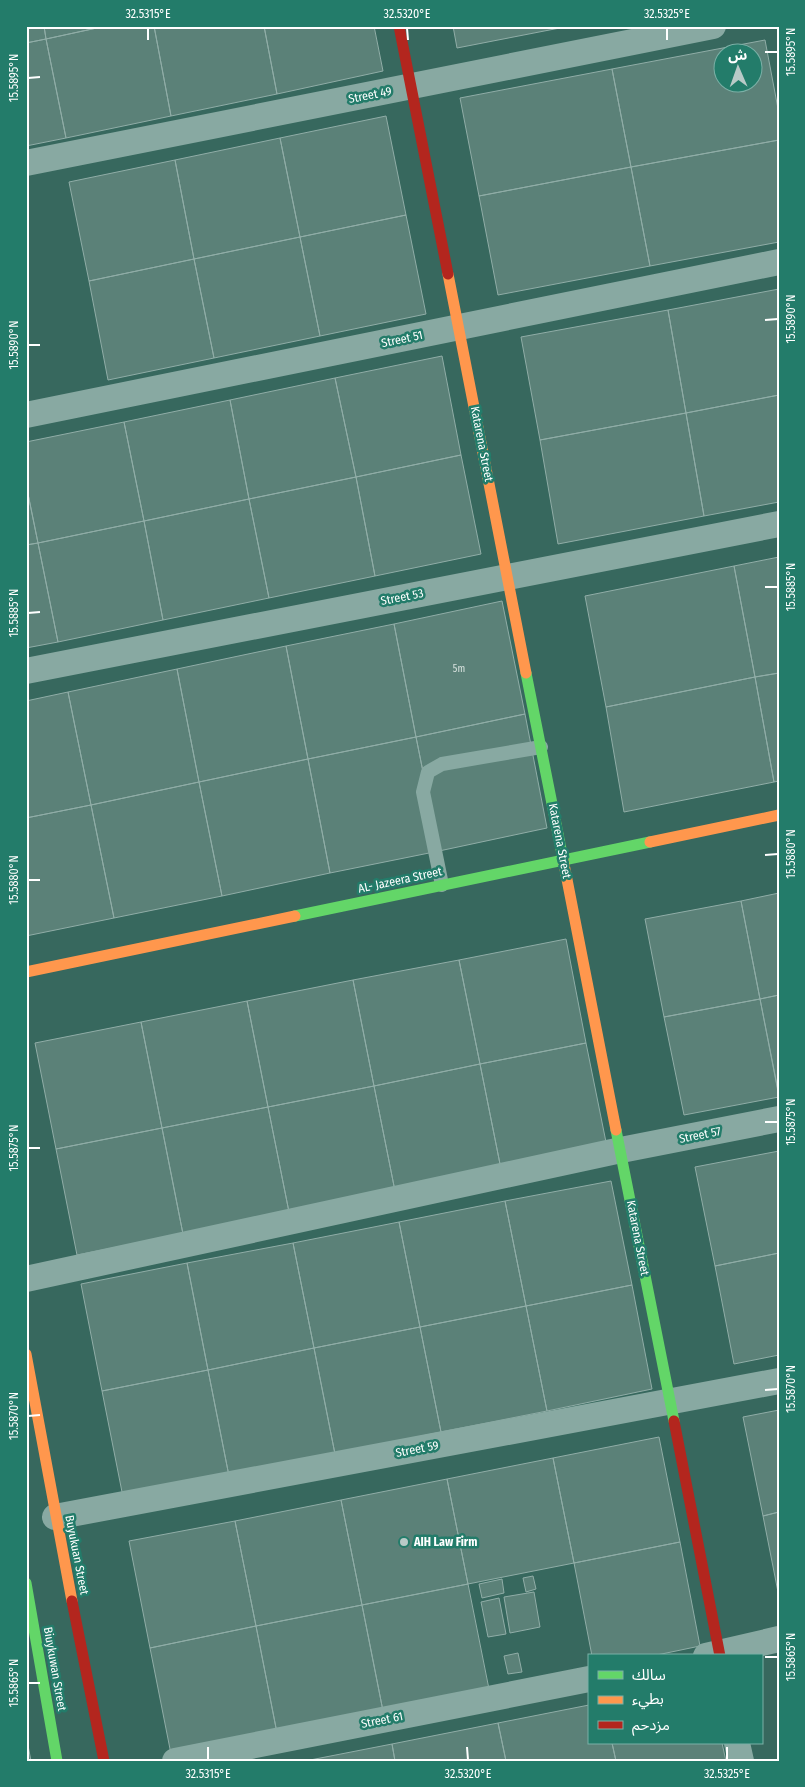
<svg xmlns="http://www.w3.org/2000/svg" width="805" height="1787" font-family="'Fira Sans Condensed','Noto Sans Arabic',sans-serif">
<rect width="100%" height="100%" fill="#37685e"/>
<path fill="#5b8178" stroke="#90ada7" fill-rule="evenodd" d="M26 26H44L46 39 26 43Z
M44 26H106L46 39Z
M106 26H154L171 116 66 138 46 39Z
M154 26H264L277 94 171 116Z
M264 26H374L383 71 277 94Z
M453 26H570L457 48Z
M46 39 66 138 26 146V43Z
M765 40 779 114V140L631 167 612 69ZM722 52H752V82H722Z
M612 69 631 167 479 196 460 98Z
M386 116 406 215 300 237 280 138Z
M280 138 300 237 194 259 175 160Z
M779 140V242L650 266 631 167Z
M175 160 194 259 89 281 69 182Z
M631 167 650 266 498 295 479 196Z
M406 215 426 314 320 336 300 237Z
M300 237 320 336 214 358 194 259Z
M194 259 214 358 108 380 89 281Z
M779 289V395L686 413 668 310Z
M668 310 686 413 540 440 521 337Z
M442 356 461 455 356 477 335 378Z
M335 378 356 477 249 499 230 400Z
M779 395V502L704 516 686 413Z
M230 400 249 499 144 521 124 422Z
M686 413 704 516 558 544 540 440Z
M124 422 144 521 38 543 26 484V442Z
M461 455 481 554 375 576 356 477Z
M356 477 375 576 269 598 249 499Z
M26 484 38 543 26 545Z
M249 499 269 598 163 620 144 521Z
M144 521 163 620 58 642 38 543Z
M38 543 58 642 26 648V545Z
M779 557V673L755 677 734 566Z
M734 566 755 677 606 707 585 596Z
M502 601 525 714 416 737 394 624Z
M394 624 416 737 308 759 286 646Z
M286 646 308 759 199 782 177 669Z
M177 669 199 782 91 805 68 692Z
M779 673V781L774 782 755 677Z
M755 677 774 782 624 812 606 707Z
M68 692 91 805 26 818V701Z
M525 714 547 828 439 851 416 737Z
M416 737 439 851 330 873 308 759Z
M308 759 330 873 222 896 199 782Z
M199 782 222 896 114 918 91 805Z
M91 805 114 918 26 936V818Z
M779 893V995L760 999 741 901Z
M741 901 760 999 664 1017 645 919Z
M566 939 586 1043 480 1064 459 960Z
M459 960 480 1064 374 1086 353 980Z
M353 980 374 1086 268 1107 247 1001Z
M779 995V1095L760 999Z
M760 999 779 1097 684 1115 664 1017Z
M247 1001 268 1107 162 1128 141 1022Z
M141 1022 162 1128 56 1149 35 1043Z
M586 1043 607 1147 501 1169 480 1064Z
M480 1064 501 1169 395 1191 374 1086Z
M374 1086 395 1191 289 1212 268 1107Z
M268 1107 289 1212 183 1234 162 1128Z
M162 1128 183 1234 77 1255 56 1149Z
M779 1151V1253L715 1266 695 1167Z
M611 1181 632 1285 526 1306 505 1201Z
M505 1201 526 1306 420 1327 399 1222Z
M399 1222 420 1327 314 1348 293 1243Z
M293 1243 314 1348 208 1370 187 1263Z
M779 1253V1355L734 1364 715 1266Z
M187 1263 208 1370 102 1391 81 1284Z
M632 1285 652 1389 547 1411 526 1306Z
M526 1306 547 1411 441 1432 420 1327Z
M420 1327 441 1432 335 1454 314 1348Z
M314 1348 335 1454 229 1476 208 1370Z
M208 1370 229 1476 123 1497 102 1391Z
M779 1410V1512L763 1516 743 1417Z
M659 1437 680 1542 574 1563 553 1458Z
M553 1458 574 1563 468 1584 447 1479Z
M447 1479 468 1584 362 1605 341 1500Z
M341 1500 362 1605 256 1626 235 1521Z
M779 1512V1597L763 1516Z
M235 1521 256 1626 150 1648 129 1541Z
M680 1542 700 1646 652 1656H592L574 1563Z
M533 1576 536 1589 526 1592 523 1578Z
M502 1579 504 1593 482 1598 479 1584Z
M468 1584 489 1689 383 1711 362 1605Z
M534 1592 540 1627 510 1633 504 1597Z
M499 1598 506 1634 488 1637 481 1602Z
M362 1605 383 1711 277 1733 256 1626Z
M256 1626 277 1733 171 1754 150 1648Z
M518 1653 522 1672 508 1674 504 1656Z
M589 1705V1743H612L616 1761H506L498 1723Z
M498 1723 506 1761H395L392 1744Z
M26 1735 31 1761H26Z
M612 1743H722L726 1761H616Z
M392 1744 395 1761H305Z"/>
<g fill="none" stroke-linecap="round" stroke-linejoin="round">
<path stroke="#88a9a2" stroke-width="14" d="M442 885 423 792 428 772 442 764 541 747"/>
<path stroke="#88a9a2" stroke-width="26" d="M26 163 713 26
M26 415 779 262
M26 671 779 524
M26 1279 621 1150 779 1119
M55 1517 779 1381
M706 1656 779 1639
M737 1743 741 1761
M175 1761 589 1679"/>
<path stroke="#63d668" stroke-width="11" d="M526 673 563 859
M295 916 650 842
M616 1130 674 1421
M26 1583 57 1761"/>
<path stroke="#ff974d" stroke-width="11" d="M448 274 526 673
M650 842 779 815
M563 859 616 1130
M26 972 295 916
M26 1354 72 1601"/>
<path stroke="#b3261e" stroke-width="11" d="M399 26 448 274
M674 1421 720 1656
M72 1601 104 1761"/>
</g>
<path fill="none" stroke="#fff" stroke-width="2" d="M148 28V40M407 28 408 40M667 28V40M765 52H778M28 78 40 77M765 320 778 319M28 345H40M765 587H778M28 613 40 612M765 855 778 854M28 880H40M765 1122H778M28 1148H40M765 1390 778 1389M28 1416 40 1415M765 1657H778M28 1683H40M208 1747V1760M467 1747 468 1760M727 1747V1760"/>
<circle fill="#b9cac7" stroke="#237c6a" stroke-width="2" cx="404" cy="1542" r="5"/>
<g text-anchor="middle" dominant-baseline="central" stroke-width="5" stroke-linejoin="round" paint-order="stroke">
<g font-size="10" fill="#d6e0dd">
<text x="459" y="669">5m</text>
</g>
<g font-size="12" fill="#fff" stroke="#237c6a">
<text transform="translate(370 95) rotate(-11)">Street 49</text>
<text transform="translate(402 339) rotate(-12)">Street 51</text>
<text transform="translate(482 444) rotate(79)">Katarena Street</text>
<text transform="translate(402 597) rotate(-11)">Street 53</text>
<text transform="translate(560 841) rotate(79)">Katarena Street</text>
<text transform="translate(400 880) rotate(-12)">AL- Jazeera Street</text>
<text transform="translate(700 1135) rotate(-11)">Street 57</text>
<text transform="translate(638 1238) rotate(79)">Katarena Street</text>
<text transform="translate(417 1449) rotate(-11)">Street 59</text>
<text transform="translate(77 1555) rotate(79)">Buyukuan Street</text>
<text transform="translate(55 1669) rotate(80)">Biuykuwan Street</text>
<text transform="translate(382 1720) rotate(-11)">Street 61</text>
</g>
<g font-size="12" font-weight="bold" fill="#fff" stroke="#237c6a" text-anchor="start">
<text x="414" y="1542">AIH Law Firm</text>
</g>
</g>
<rect width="805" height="1787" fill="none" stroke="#237c6a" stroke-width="55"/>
<rect x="588" y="1654" width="175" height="90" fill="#237c6a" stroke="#7bb0a6"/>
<rect x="598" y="1671" width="25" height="8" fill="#63d668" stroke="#7bb0a6"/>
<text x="632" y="1680" font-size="15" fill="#ffffff">سالك</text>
<rect x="598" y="1696" width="25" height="8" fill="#ff974d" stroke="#7bb0a6"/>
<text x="632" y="1704" font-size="15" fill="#ffffff">بطيء</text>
<rect x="598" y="1721" width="25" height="8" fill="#b3261e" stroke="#7bb0a6"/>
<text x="632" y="1730" font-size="15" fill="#ffffff">مزدحم</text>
<g transform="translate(738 68) rotate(358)"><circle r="24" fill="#237c6a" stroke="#7bb0a6"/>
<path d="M0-4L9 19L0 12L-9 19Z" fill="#b9cac7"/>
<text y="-8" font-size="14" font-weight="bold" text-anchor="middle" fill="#ffffff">ش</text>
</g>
<rect x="28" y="28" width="750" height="1732" fill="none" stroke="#fff" stroke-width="2"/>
<g font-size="12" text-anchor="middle" fill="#fff">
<text x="148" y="18">32.5315°E</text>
<text x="407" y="18">32.5320°E</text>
<text x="667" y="18">32.5325°E</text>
<text transform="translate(791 52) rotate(-90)" y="4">15.5895°N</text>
<text transform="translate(14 78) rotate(-90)" y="4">15.5895°N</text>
<text transform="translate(791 319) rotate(-90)" y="4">15.5890°N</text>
<text transform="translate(14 345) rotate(-90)" y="4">15.5890°N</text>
<text transform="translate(791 587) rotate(-90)" y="4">15.5885°N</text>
<text transform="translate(14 613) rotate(-90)" y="4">15.5885°N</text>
<text transform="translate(791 854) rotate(-90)" y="4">15.5880°N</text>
<text transform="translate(14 880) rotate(-90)" y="4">15.5880°N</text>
<text transform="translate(791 1122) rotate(-90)" y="4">15.5875°N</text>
<text transform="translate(14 1148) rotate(-90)" y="4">15.5875°N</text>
<text transform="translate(791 1389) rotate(-90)" y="4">15.5870°N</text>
<text transform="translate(14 1416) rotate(-90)" y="4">15.5870°N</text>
<text transform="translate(791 1657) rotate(-90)" y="4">15.5865°N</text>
<text transform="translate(14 1683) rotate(-90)" y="4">15.5865°N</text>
<text x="208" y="1778">32.5315°E</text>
<text x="468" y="1778">32.5320°E</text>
<text x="727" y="1778">32.5325°E</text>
</g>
</svg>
